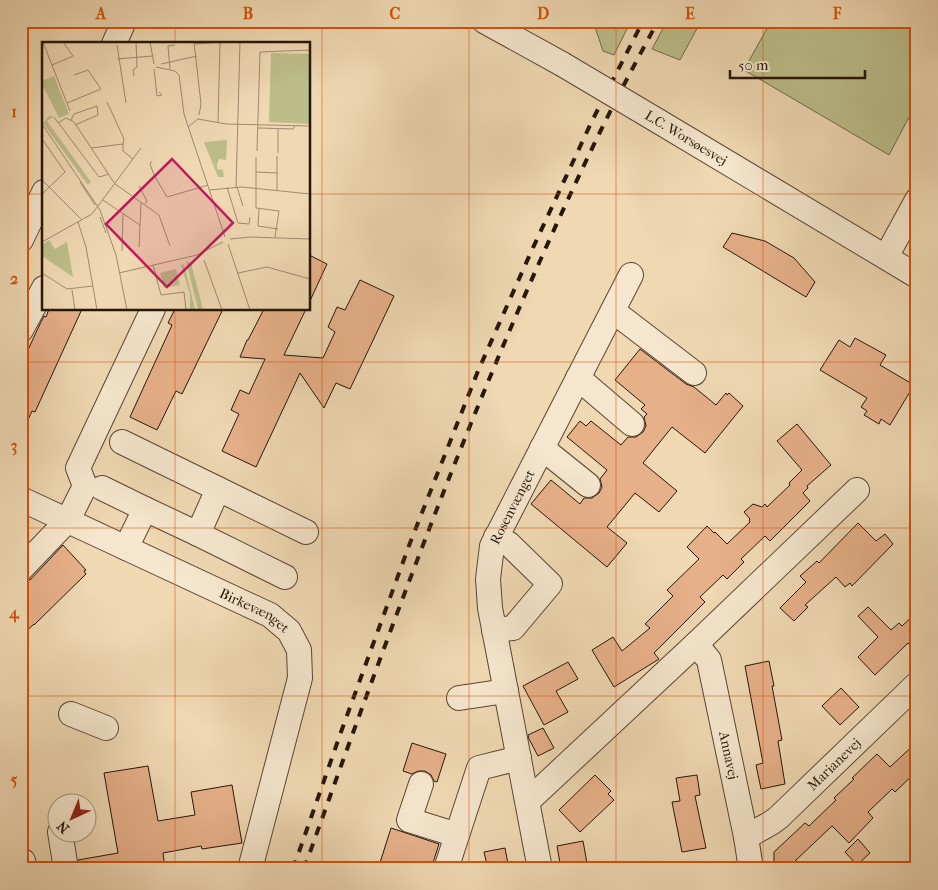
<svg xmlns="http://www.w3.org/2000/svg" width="938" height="890" font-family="'IM FELL French Canon',serif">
<rect width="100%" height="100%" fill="#efd8b2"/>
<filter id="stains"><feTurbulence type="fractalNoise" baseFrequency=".004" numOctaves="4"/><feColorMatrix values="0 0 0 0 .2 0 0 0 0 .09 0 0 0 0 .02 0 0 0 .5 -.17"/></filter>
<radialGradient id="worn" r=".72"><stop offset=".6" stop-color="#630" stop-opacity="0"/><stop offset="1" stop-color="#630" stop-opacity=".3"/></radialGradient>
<path fill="#bcbe8a" stroke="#706a4a" d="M593 21H631L614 55 603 51Z
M667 21H701L680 60 652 49Z
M771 21H917V102L889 155 744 70Z"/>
<path fill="#e6b089" stroke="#25160a" d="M732 233 765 241 794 258 815 282 806 297 723 247Z
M309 255 327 264 309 303Z
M360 280 394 296 350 389 336 383 324 408 300 373 256 467 222 451 239 414 231 410 240 390 249 394 265 359 240 357 247 340H248L264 309H306L284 355 323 358 335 332 328 327 337 307 345 310Z
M49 309H82L35 412 32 411 21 435V365L39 326 44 316 46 317Z
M175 309H223L182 394 176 391 157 430 130 417 172 325 168 323Z
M855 338 886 355 880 365 914 385 890 425 881 419 879 424 864 415 867 411 861 407 867 398 820 370 839 340 850 347Z
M640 349 686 384 694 387 716 405 726 393 727 395 729 393 743 406 705 453 672 427 643 463 677 491 659 512 635 493 607 527 627 543 607 567 531 504 551 480 580 504 584 498H592L599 493 602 487 600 479 607 470 567 437 580 421 586 426 591 421 621 445 628 437H636L643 432 646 426 644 417 647 414 641 409 645 405 615 380Z
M797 424 831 465 807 486 808 488 803 493 810 501 770 541 765 536 741 559 744 562 727 579 723 575 700 597 705 602 654 653 659 659 614 687 592 650 613 637 622 651 650 628 645 624 673 596 667 590 699 559 687 547 707 526 714 533 715 532 727 544 750 522 749 520 750 519 744 512 753 504 762 507 765 504 767 507 790 485 789 483 802 470 777 441Z
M858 523 876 541 885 534 893 544 852 586 850 583 845 587 836 577 805 605 808 607 794 621 780 608 806 582 800 576 817 561 819 563Z
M63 545 86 570 84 571 86 574 34 625V624L21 636V585L31 579Z
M868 607 891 630 899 623 902 626 917 612V653L908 643 875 675 858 657 878 637 858 616Z
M769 661 774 686H772L782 740 778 741 785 784 761 789 756 765 763 763 745 666Z
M568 662 578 679 556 691 568 712 544 725 523 686Z
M841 688 859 707 840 725 822 706Z
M543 728 554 748 538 756 529 739 528 735Z
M917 742V771L895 792 892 789 868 812 873 818 849 843 832 826 796 860V869H774V852L805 823 809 826 836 800 834 798 854 779 852 778 877 754 890 767Z
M412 743 446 754 437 782 434 781 431 775 425 771H418L412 774 403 771Z
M148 766 158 821 195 815 191 792 232 785 242 843 202 849 201 846 163 853 165 869H79L78 860 118 853 104 773Z
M595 775 611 791 608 794 614 800 580 832 559 810Z
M697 775 700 795 695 796 706 848 682 852 672 802 680 801 676 778Z
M391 828 439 844 431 869H378Z
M858 839 870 853 857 865 845 852Z
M583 841 588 869H561L557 846Z
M505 848 509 869H488L484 852Z"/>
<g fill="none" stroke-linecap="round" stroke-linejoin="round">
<defs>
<g id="minor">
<path d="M484 21 562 64"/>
<path d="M114 44 124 21"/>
<path d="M658 121 917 276"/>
<path d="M21 240 44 192"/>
<path d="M886 257 917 200"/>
<path d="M613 311 694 373"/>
<path d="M21 330 44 288"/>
<path d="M578 378 632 424"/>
<path d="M122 442 306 532"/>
<path d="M542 448 588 485"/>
<path d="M102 488 145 509"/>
<path id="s1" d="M21 499 270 615 289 631 299 650 300 678 250 869"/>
<path d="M198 534 218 489"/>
<path d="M126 548 145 509 198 534 285 577"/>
<path d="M21 569 68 520 85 486 78 468 153 309"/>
<path d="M494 630 513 628 550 584 509 544 496 537"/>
<path id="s2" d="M696 644 709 660 746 837 751 869"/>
<path d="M459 698 506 691"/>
<path d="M71 714 106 728"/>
<path d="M421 784 409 820 457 835"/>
<path d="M528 801 696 644 857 490"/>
<path d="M60 832 66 869"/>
<path id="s3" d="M746 837 771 823 778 818 917 684"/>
<path d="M23 861 25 869"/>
<path d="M446 869 479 768 519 758"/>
<path id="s4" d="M540 869 490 608 488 579 492 546 631 275"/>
</g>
</defs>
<use href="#minor" stroke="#584634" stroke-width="26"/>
<use href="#minor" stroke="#f5e6cd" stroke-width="24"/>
<path stroke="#25160a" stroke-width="4" stroke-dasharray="9 9" stroke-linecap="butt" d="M293 869 341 732 410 543 478 371 531 252 591 123 643 21
M304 869C393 620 484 370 600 132 618 95 638 58 658 21"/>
<defs>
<path id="minor-bridge" d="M562 64 658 121"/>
</defs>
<use href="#minor-bridge" stroke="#584634" stroke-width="26" stroke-linecap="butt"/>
<use href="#minor-bridge" stroke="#f5e6cd" stroke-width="24"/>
</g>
<path fill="none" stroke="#d4520c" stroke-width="1" stroke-opacity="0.55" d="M175 21V44M322 21V869M469 21V869M616 21V869M763 21V869M21 194H44M309 194H917M175 309V869M21 362H917M21 528H917M21 696H917"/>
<g text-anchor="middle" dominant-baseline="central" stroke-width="4" stroke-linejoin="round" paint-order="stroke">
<g font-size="14" fill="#25160a" stroke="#f5e6cd">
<text transform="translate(686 138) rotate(31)">L.C. Worsøesvej</text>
<text stroke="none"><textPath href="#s4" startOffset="372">Rosenvænget</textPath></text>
<text stroke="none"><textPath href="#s1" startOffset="259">Birkevænget</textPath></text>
<text stroke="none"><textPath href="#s2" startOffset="118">Annavej</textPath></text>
<text stroke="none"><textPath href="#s3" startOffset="115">Marianevej</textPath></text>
</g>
</g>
<g transform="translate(42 42)">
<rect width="268" height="268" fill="#efd8b2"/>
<path d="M229 11 267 12V82L227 80ZM12 34 27 72 17 76 0 42V39ZM7 74H12L5 79 49 140 46 143 1 81ZM185 98 184 118 177 117 175 122V127L181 128 182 135H176L162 100ZM7 198 13 207 25 200 31 235 0 214V203ZM144 219 149 221 161 267H156ZM142 222 148 247 153 267H148V252L139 223ZM134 227 138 243 122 246 118 231Z" fill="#bcbe8a"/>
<path fill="none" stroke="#9e8a6f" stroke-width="1" d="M1 0 28 69M72 0H99M108 0 112 22M152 0 159 62 157 73M153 2 179 0M75 3 84 61M75 17 111 14M119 22 155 14M10 23 31 14 21 0M114 25 133 29 137 33 142 72 183 195M112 27 115 54 120 53 117 50M128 27 126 4 133 3M92 34 91 28 95 25 94 0M65 60 82 97 81 102M25 61 59 47 46 28 32 33M12 75 57 135 67 132M29 78 32 72 55 64 56 73 33 83M16 81 24 76 32 80 73 142 117 173 128 204M176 81 178 0M0 82 58 168 74 213 85 268M146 85 156 77 184 82 268 84M216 86 251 87 253 84M0 97 23 130 0 152M49 106 81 102V109L91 117M215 109 218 10 268 8M236 111V86M214 115V166L237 169 233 195M110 119 108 122 112 133 125 155 166 143M214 130 235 131M0 138 40 178M38 140 53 163M97 144 105 159 103 162M185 145 196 181 207 182 208 175M194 145 198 0M195 145 201 164M167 148 200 145 268 152M235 149V114M61 158 98 183M217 167 216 184 236 187M58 175 64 191M36 180 44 205 55 268M188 197 208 195 268 197M0 200 50 172 99 106M186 202 208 268M97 205 99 161M80 209 81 172M162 218 180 268M111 223 119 253 142 250 144 268M0 231 25 247 51 244M77 231 155 213 181 200M196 231 225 225 268 237M30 248 33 268"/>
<path fill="#c2185b" fill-opacity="0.15" stroke="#c2185b" stroke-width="2.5" d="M130 117 191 181 125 245 64 182Z"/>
<rect width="268" height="268" fill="none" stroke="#25160a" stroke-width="2.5"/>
</g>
<rect width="938" height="890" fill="none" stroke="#efd8b2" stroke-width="55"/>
<g transform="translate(72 818) rotate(224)"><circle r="24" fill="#f5e6cd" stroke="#a2937f"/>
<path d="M0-4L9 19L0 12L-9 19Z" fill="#8f2418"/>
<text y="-8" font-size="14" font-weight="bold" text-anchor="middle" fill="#25160a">N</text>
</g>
<path d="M730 70v8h135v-8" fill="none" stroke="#25160a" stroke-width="2.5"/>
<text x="738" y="70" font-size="15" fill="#25160a" stroke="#f5e6cd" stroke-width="4" paint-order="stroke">50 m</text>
<rect x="28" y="28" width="882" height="834" fill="none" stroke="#d4520c" stroke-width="2"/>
<g font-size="16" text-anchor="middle" font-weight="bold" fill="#d4520c">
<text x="101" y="19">A</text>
<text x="248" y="19">B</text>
<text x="395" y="19">C</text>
<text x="543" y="19">D</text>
<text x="690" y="19">E</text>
<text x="837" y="19">F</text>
<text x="14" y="117">1</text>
<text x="14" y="284">2</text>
<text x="14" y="451">3</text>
<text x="14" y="618">4</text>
<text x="14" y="785">5</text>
</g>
<rect width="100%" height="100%" filter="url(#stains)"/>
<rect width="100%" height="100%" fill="url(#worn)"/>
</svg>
